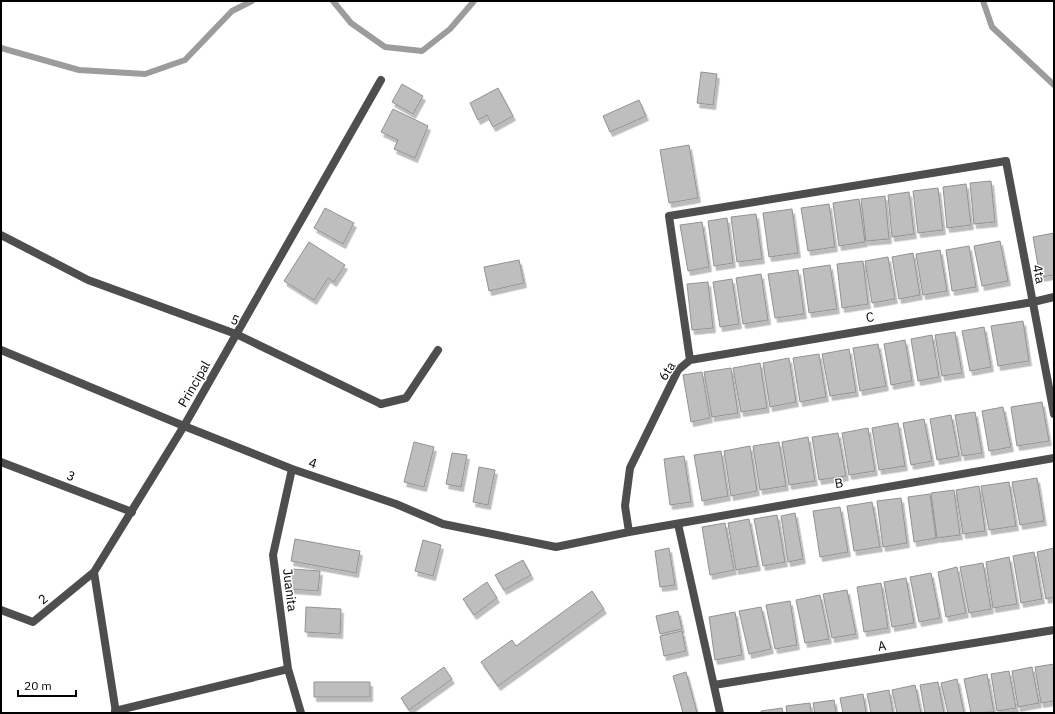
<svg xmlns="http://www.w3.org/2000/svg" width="1055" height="714" font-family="'IBM Plex Sans',sans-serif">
<defs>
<filter id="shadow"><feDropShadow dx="2.5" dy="4.5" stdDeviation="0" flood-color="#0004"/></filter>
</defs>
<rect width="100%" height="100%" fill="#fff"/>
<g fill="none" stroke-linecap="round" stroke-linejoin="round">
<path stroke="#9c9c9c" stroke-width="6" d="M333 1 351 23 385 47 422 51 450 29 474 1
M983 1 992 27 1054 85
M1 48 79 70 145 74 185 60 232 11 252 1"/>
</g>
<path fill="#bebebe" stroke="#929292" filter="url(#shadow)" d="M701 72 717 74 713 105 697 103Z
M402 84 423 96 413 114 392 102Z
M498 88 513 116 493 127 487 115 478 120 470 103Z
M639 100 646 116 610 132 603 116Z
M393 109 428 126 415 158 394 149 398 140 381 132Z
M689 145 698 198 669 203 660 150Z
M991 181 995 222 974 224 970 183Z
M966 184 971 225 947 228 943 187Z
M938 188 943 230 918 233 913 191Z
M909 192 914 234 892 237 888 195Z
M885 196 889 239 866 241 861 199Z
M859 199 865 242 839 246 833 203Z
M829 204 835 247 808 251 801 208Z
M325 208 354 223 343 244 314 228Z
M792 209 798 253 769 257 763 213Z
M756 214 762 259 737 262 731 217Z
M727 218 733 263 714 266 708 221Z
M702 222 709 267 688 271 680 225Z
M1054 233V275L1040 277 1033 237Z
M1000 241 1008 281 982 286 974 246Z
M309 242 345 265 334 282 328 278 314 300 284 281Z
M969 246 976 287 952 291 946 250Z
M940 250 947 291 923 295 916 254Z
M913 253 920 295 899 299 892 257Z
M888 257 895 299 872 303 865 261Z
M519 260 524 283 489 291 484 267Z
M863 261 868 304 842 308 837 264Z
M830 265 837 309 809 313 803 269Z
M798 270 804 314 775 318 768 274Z
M761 274 768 320 743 324 736 278Z
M732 279 739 324 720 327 713 282Z
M708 282 713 328 692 330 687 284Z
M1023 321 1029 361 998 366 991 326Z
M984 327 991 367 970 371 962 331Z
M955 332 962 373 942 376 935 335Z
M932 335 939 377 918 381 911 339Z
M905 340 912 381 891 385 884 344Z
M878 344 886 386 860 391 853 348Z
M849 349 856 392 830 396 822 354Z
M819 354 826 397 800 402 793 358Z
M789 358 796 402 770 407 763 363Z
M760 363 767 408 741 412 733 368Z
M731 368 738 413 712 417 704 372Z
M702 372 710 418 691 422 683 375Z
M1042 402 1049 441 1017 446 1011 407Z
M1003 407 1011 447 989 451 982 411Z
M975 412 982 453 962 456 955 415Z
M951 415 959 456 937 460 930 419Z
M924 419 932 461 911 465 903 423Z
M898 423 905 466 879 470 872 428Z
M868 428 875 471 849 475 842 433Z
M838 433 846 476 819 480 812 437Z
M808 437 815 481 789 485 782 442Z
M414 442 434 447 424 487 404 482Z
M779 442 786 486 760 490 753 446Z
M750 446 757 491 731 496 724 451Z
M721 451 728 496 702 501 694 455Z
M452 453 467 455 461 487 446 484Z
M684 456 691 502 670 505 664 459Z
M479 467 495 470 488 505 473 502Z
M1037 478 1044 521 1020 525 1012 482Z
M1009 482 1016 526 989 530 981 486Z
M979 486 985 531 963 534 956 490Z
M954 490 960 535 937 538 931 493Z
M930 494 936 538 914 542 908 497Z
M901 498 907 543 883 547 877 501Z
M872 502 880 547 854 551 847 506Z
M840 507 848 552 820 557 813 511Z
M795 513 803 559 788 562 781 516Z
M777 515 785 562 763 566 754 519Z
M749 519 758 566 736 570 728 523Z
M725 523 734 570 710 575 702 527Z
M295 539 360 551 356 573 291 561Z
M423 540 441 545 433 576 415 571Z
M669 548 675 585 660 587 655 551Z
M1054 548V597L1046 599 1037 552Z
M1034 552 1042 599 1021 603 1013 556Z
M1009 557 1017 604 993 608 986 562Z
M523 560 531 575 504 590 495 575Z
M983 563 991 609 969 613 960 567Z
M957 567 966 613 946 617 938 572Z
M292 569 320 571 318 591 290 589Z
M931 573 940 618 919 622 910 577Z
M906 578 914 623 892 627 884 582Z
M487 582 497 598 474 615 463 599Z
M881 583 888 628 864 632 857 587Z
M847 590 856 634 832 638 823 594Z
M592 591 604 609 498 686 481 662 512 640 516 646Z
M820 595 829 639 805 643 796 600Z
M790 601 797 645 775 649 766 605Z
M306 607 341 609 340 634 305 632Z
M761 607 771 649 749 654 739 611Z
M678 611 682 629 660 634 656 616Z
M735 612 742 655 715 660 709 617Z
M682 631 686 651 664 656 660 636Z
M1054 664V701L1041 703 1035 667Z
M444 667 452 679 409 710 401 698Z
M1032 667 1039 703 1018 707 1012 671Z
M1009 671 1016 708 997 711 991 674Z
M686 672 697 713H683L673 676Z
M987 674 994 712 971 713 964 679Z
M957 679 964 713H948L941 683Z
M314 682H370V697H314Z
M938 682 944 713H925L920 685Z
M915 685 921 713H897L892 690Z
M889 690 893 713H871L867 694Z
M863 694 866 713H843L840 698Z
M834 700 836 713H815L813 703Z
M810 703 811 713H787L786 706Z
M782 708 783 713H761V711Z"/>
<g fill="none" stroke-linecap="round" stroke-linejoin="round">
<path stroke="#4e4e4e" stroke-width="8" d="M381 404 406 398 438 350"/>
<path stroke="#4e4e4e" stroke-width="8" d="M1 235 88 280 236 334 381 404
M1 350 184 426 292 469 396 504 443 524 556 547 629 532 1054 458
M690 360 1033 302 1054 297
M1 462 132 512
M292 469 273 555 288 669 301 713
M678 524 720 713
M629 532 625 506 630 468 678 370 690 360 669 216 1006 161 1054 414
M1 610 33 622 94 572
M714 685 1054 630
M115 711 288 669
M116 713 94 572 184 426 381 80"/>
</g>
<g text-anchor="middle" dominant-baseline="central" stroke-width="3" stroke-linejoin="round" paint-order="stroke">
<g font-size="13" fill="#000" stroke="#fff">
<text transform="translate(1039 274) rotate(79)">4ta</text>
<text transform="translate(870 317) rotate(-10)">C</text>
<text transform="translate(235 320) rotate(21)">5</text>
<text transform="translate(667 371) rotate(-57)">6ta</text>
<text transform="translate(194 384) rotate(-60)">Principal</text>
<text transform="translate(313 463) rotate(19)">4</text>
<text transform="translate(71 476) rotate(21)">3</text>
<text transform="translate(839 483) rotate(-10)">B</text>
<text transform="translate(290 590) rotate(83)">Juanita</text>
<text transform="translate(43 599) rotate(-39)">2</text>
<text transform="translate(882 646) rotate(-9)">A</text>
</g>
</g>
<rect width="1055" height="714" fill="none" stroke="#000000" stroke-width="4"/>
<path d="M18 690v6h58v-6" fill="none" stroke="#000000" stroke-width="2"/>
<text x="24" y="690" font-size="12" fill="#000000" stroke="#ffffff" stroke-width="3" paint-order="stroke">20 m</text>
</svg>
